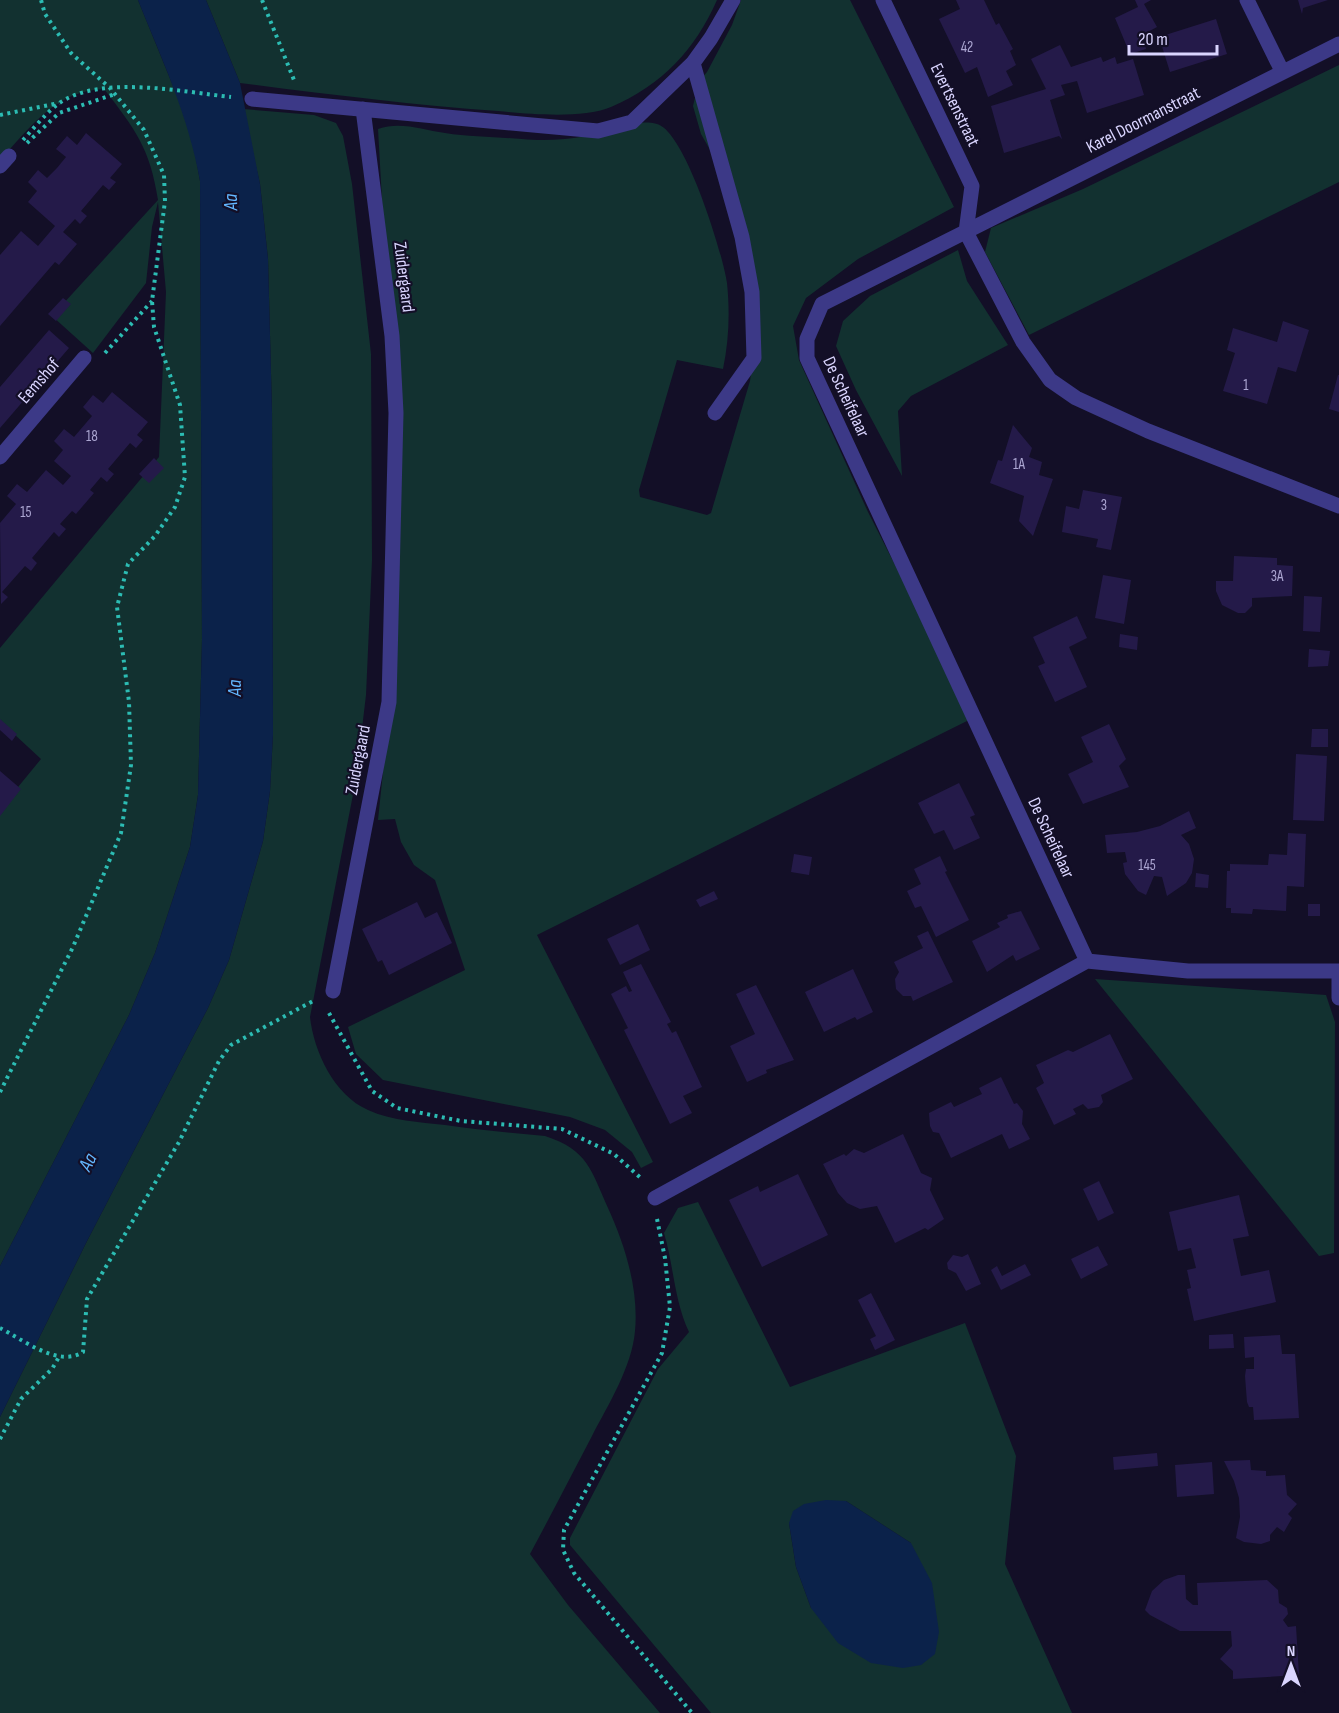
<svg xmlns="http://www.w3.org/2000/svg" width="1339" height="1713" font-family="'Sofia Sans Condensed',sans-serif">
<rect width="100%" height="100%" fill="#130f27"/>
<path fill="#123130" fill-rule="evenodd" d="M0 0H138L180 103 193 142 200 181 202 640 198 795 190 847 155 953 129 1015 0 1266V809L41 759 0 721V648L159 457 166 292 158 202 152 227 146 283 93 353 52 316 158 200C150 148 135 129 104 89 55 91 31 127 0 160Z
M206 0H717C695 50 662 85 611 107 582 119 529 114 498 111 411 105 326 94 240 83Z
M741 0H850L954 207 858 259 806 298 793 326 799 360 868 512 973 718 537 935 653 1162 641 1168 632 1152 605 1130 570 1117 383 1080 356 1054 348 1027 465 970 435 880 414 865 401 842 395 819 378 820 383 772 395 431 378 129C401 121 422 130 445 133 470 137 497 137 522 139 542 141 566 140 586 136 608 132 634 118 657 124 685 131 723 254 727 283 730 312 729 340 723 369L677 360 639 490 640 497 707 515 711 513 750 381 757 325 722 171 701 134 693 106 699 81 707 72 732 25Z
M1339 65V182L1029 335 985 252 991 228 1083 189Z
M243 109 314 115 336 123 343 136 352 184 371 354 372 560 366 695 356 779 310 1017C314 1052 334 1095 368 1110 392 1121 419 1122 445 1125 478 1130 512 1133 545 1136 588 1150 591 1170 608 1208 625 1245 639 1290 635 1331 632 1367 608 1405 592 1436 571 1476 551 1515 530 1554L568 1605 660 1713H0V1417L87 1241 208 1008 229 960 263 841 270 791 273 734 272 412 268 259 260 184Z
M958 250 967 281 1008 345 911 396 898 411 902 476 856 390 836 346 843 321 870 296Z
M1095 979 1326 995 1335 1022 1334 1253 1319 1256Z
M698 1202 790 1387 965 1323 1016 1456 1005 1564 1072 1713H711L570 1545V1538L658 1369 689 1332C674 1300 674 1267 664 1233L678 1208ZM846 1501 911 1543 811 1608 796 1567 789 1523Z"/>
<path fill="#0b224a" d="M138 0H206L240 83 260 184 268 259 272 412 273 734 270 791 263 841 229 960 208 1008 87 1241 0 1417V1266L129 1015 155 953 190 847 198 795 202 640 200 181C189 117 162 60 138 0Z
M826 1500 846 1501 911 1543 932 1583 939 1632 935 1654 921 1665 903 1668 871 1663 838 1643 811 1608 796 1567 789 1523 793 1511 804 1504Z"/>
<path fill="#241a49" d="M956 0H984L996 25 999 23 1013 49 1010 51 1016 65 1006 71 1013 85 988 97 977 67 965 73 939 19 960 9Z
M1135 0H1151L1144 4 1157 27 1142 35 1146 49 1130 54 1115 18 1138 7Z
M1298 0H1328L1303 8 1302 14Z
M1216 19 1227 54 1170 72 1159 37Z
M1060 45 1071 67 1101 57 1103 62 1115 57 1117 64 1133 59 1144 95 1087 113 1077 81 1061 85 1065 95 1050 100 1062 139 1059 136 1004 153 991 106 1046 89 1031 59Z
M86 133 122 164 110 178 116 182 109 190 103 185 81 211 87 216 80 224 75 219 63 232 77 244 59 265 55 262 0 326V255L21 231 38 246 55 226 28 202 37 191 28 182 38 170 47 178 57 168 66 157 56 149 67 136 77 145Z
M63 298 71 304 56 321 48 314Z
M1283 321 1309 330 1296 372 1278 367 1267 404 1223 391 1235 353 1227 350 1233 328 1277 342Z
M49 330 69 348 0 428V387Z
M1338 375H1339V412L1329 409Z
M112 392 148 422 137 435 143 440 136 448 130 443 108 469 114 474 107 482 101 477 90 490 94 493 76 514 72 511 60 524 66 529 59 537 54 532 32 558 37 563 31 571 25 566 2 592 8 597 1 604 0 523 16 504 7 496 17 484 27 492 46 470 63 485 71 476 54 461 63 450 54 441 64 429 74 437 92 416 83 407 93 395 103 403Z
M1013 425 1032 448 1029 457 1042 462 1039 475 1053 479 1033 536 1019 521 1024 496 990 483 998 460 1002 461Z
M154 458 164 468 149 483 139 474Z
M1083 490 1122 497 1111 550 1096 547 1098 539 1062 532 1066 506 1079 509Z
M1234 556 1277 558V565L1293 566 1292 596 1252 598V606L1245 613H1238L1222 605 1216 591V581H1233Z
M1103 575 1131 580 1124 624 1095 618Z
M1304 596 1322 597 1320 632 1303 631Z
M1077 616 1087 638 1069 647 1087 687 1055 702 1038 666 1045 663 1033 637Z
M1120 634 1138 637 1137 650 1119 647Z
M1309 649 1330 651 1328 666 1308 667Z
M0 719 17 734 12 741 0 730Z
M1109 724 1126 759 1119 766 1129 787 1083 804 1068 774 1093 762 1081 737Z
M1312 729H1328V747H1311Z
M1296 754 1327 756 1324 821 1293 820Z
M0 771 21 789 0 816Z
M959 783 975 815 970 817 980 838 954 850 944 830 934 834 918 803Z
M1189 811 1196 828 1181 835 1189 844 1194 859 1192 873 1186 883 1167 896 1162 877 1154 876 1146 895 1138 891 1125 874 1123 863 1127 862 1125 852 1107 853 1105 835 1137 832 1160 826Z
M1288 833 1306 834 1304 887 1287 886 1286 911 1253 909 1252 914 1231 913V908H1226L1227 871H1230V864L1268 865 1269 854 1287 855Z
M794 854 812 857 809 875 791 872Z
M940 856 947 871 945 872 969 920 936 937 921 906 915 908 907 891 921 884 914 869Z
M1196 873 1209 875 1208 888 1195 887Z
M714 891 718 899 700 907 696 900Z
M417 902 425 918 437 912 452 943 389 975 382 960 378 962 362 929Z
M1308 904H1320V916H1308Z
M1021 911 1040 949 1016 961 1013 955 987 972 972 941 1000 927 997 923 1008 918 1007 915Z
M638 924 650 950 620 965 607 939Z
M928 931 953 982 913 1001 911 996H903L896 989 895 979 899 972 894 962 923 948 917 936Z
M641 964 671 1022 667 1024 672 1033 676 1031 702 1087 683 1096 692 1113 670 1124 624 1030 628 1028 611 994 626 986 629 992 632 991 623 972Z
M853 969 873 1012 857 1020 855 1017 824 1032 805 992Z
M756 985 794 1060 766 1070 767 1073 747 1082 730 1046 755 1034 736 994Z
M1110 1034 1133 1079 1101 1095 1103 1102 1099 1107 1088 1109 1083 1104 1073 1109 1076 1114 1054 1125 1036 1088 1044 1083 1036 1065 1068 1050 1073 1052Z
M1001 1077 1014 1104 1017 1103 1023 1111 1022 1124 1030 1139 1009 1149 1002 1134 951 1158 939 1133 933 1132 930 1126 929 1113 951 1102 954 1107 982 1094 979 1088Z
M903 1134 921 1173 932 1178 930 1190 944 1219 928 1230 925 1228 895 1243 877 1206 860 1209 847 1203 838 1193 823 1164 844 1154 846 1156 854 1149 864 1153Z
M798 1174 828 1235 762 1267 729 1200 758 1186 760 1192Z
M1099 1181 1114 1213 1098 1221 1083 1189Z
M1239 1195 1249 1236 1233 1239 1241 1276 1269 1270 1276 1302 1194 1321 1187 1289 1191 1288 1187 1270 1196 1268 1191 1248 1178 1251 1169 1212Z
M1098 1246 1108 1265 1081 1279 1071 1259Z
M968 1254 981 1284 966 1291 956 1273 948 1269 947 1263 953 1255 962 1257Z
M1025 1264 1031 1275 1001 1290 991 1270 997 1266 1002 1276Z
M871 1293 895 1340 875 1350 870 1339 876 1336 858 1300Z
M1233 1334 1234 1348 1209 1349V1335Z
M1280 1335 1282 1354H1295L1299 1418 1254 1420 1253 1407H1249L1247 1402 1245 1376 1246 1369H1254V1357L1245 1358 1244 1337Z
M1157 1453 1158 1466 1114 1470 1113 1457Z
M1250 1460 1251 1470 1266 1471V1476L1285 1475 1287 1495 1297 1504 1288 1514 1292 1518 1284 1532 1277 1527 1270 1535V1541L1261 1544 1244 1542 1236 1538 1240 1517 1239 1498 1234 1481 1224 1461Z
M1212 1462 1214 1494 1177 1497 1175 1465Z
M1178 1575H1185L1186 1599 1193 1605H1198L1197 1583 1267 1580 1278 1590 1279 1603 1287 1608 1288 1614 1283 1620 1288 1627 1296 1626 1299 1675 1233 1679V1671L1220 1659 1232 1646 1231 1631H1180L1150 1615 1145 1610 1152 1591 1164 1580Z"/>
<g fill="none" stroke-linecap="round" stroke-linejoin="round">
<path stroke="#2cbcb3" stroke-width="4" stroke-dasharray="3 4.5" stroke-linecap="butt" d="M262 0 294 80
M0 115 59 103
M23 140C34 128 45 114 58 104 99 74 183 92 231 97
M27 143 59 113 115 94
M105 353 152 301
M329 1013 372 1091 397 1108 461 1121 562 1129 614 1154 642 1179
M0 1092 73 947 121 833 131 765 129 702 117 607 128 564 155 536 175 507 185 477 180 405 154 327 152 301 165 201 164 175 144 130 110 88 71 53 45 14 41 0
M657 1219 665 1258 670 1307 662 1353 564 1530 563 1550 574 1573 692 1713
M0 1328C22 1339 58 1368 83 1352L87 1299 179 1142 219 1061 231 1045 313 1001
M0 1439 21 1399 52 1369 59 1357"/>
<path stroke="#3c3987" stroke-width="15" d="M883 0 972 186 966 232
M1247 0 1282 71
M693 63 742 237 752 292 754 358 715 413
M252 99 598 131 632 122 693 63 711 38 733 0
M0 166 9 156
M966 232 1023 342 1050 380 1076 398 1148 431 1339 506
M0 457 84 358
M1087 961 807 358V339L822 304 1339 44
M333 991 389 702 396 413 392 336 363 109
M655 1198 1087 961 1188 971H1339V998"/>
</g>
<g text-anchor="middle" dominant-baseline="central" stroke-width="4.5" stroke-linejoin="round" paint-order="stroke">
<g font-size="15" fill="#aca6d2">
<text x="967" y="47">42</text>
<text x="1246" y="385">1</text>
<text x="92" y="436">18</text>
<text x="1019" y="464">1A</text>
<text x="1104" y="505">3</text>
<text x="26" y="512">15</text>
<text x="1277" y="576">3A</text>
<text x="1147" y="865">145</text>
</g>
<g font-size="18" fill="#dad5ff" stroke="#130f27">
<text transform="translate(955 105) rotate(64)">Evertsenstraat</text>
<text transform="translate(1143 120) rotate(-27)">Karel Doormanstraat</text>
<text transform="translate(404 277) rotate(83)">Zuidergaard</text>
<text transform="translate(39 381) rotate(-49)">Eemshof</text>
<text transform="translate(846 397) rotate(65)">De Scheifelaar</text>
<text transform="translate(358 760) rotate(-79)">Zuidergaard</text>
<text transform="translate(1051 838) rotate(65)">De Scheifelaar</text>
</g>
<g font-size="20" font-style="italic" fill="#63b7ff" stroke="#130f27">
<text transform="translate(231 202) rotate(-91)">Aa</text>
<text transform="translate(235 688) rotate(-90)">Aa</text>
<text transform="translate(88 1162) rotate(-63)">Aa</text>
</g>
</g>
<g transform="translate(1291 1665)" stroke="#130f27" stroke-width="4.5" paint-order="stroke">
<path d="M0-4.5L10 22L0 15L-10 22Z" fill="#dad5ff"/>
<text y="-9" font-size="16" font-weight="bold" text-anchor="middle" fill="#dad5ff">N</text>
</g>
<path d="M1129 45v9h88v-9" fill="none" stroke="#dad5ff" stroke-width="3"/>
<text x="1138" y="45" font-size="18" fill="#dad5ff" stroke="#130f27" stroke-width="4.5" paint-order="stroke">20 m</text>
</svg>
